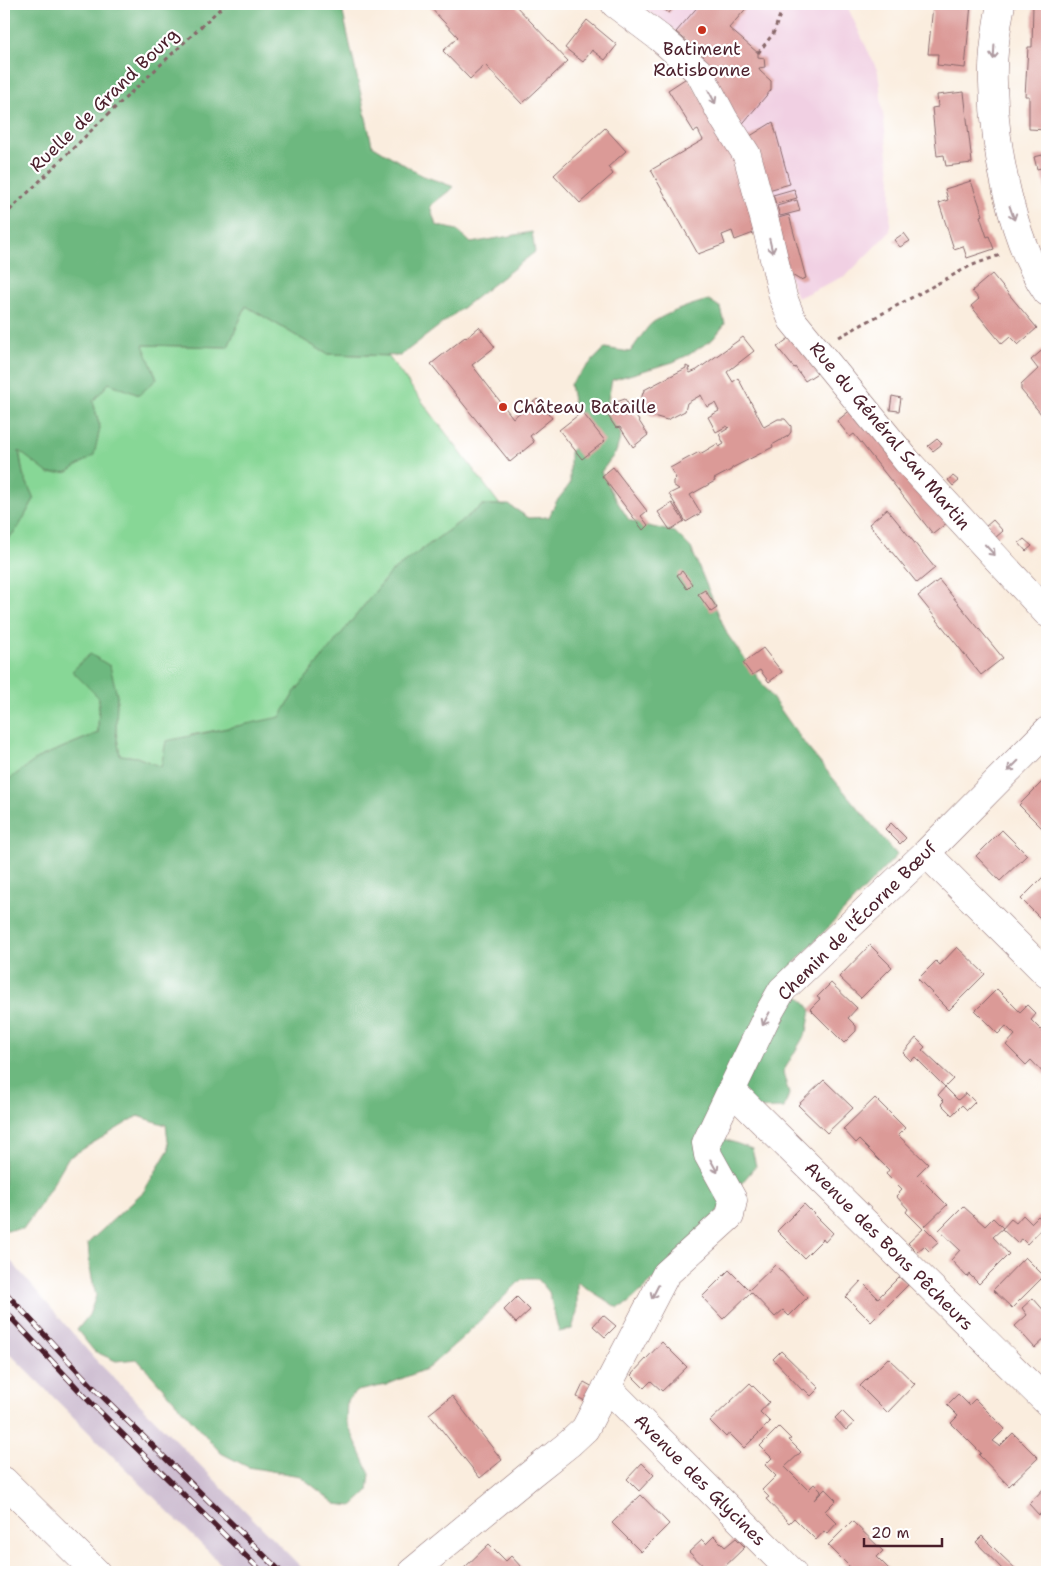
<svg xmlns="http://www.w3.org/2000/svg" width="1051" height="1576" font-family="'Shantell Sans',sans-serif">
<rect width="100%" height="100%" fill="#fff"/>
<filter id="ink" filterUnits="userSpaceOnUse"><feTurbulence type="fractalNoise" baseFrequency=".02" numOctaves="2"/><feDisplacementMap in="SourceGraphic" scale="10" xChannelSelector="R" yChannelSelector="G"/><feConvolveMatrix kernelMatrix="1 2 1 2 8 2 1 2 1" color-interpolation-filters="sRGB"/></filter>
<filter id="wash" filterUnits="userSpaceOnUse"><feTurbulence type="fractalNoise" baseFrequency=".0096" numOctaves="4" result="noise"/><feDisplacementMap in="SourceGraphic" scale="20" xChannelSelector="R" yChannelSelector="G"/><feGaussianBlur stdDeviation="1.12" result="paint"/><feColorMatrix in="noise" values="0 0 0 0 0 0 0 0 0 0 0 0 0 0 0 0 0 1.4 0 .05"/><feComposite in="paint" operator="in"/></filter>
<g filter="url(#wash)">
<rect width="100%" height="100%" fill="#faedde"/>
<path fill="#f1d0e3" d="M638 4H846L878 72 891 181 890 231 847 275 797 298 728 111 703 55 668 25Z"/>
<path fill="#cebed1" d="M4 1253 93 1357 306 1572H229L4 1348Z"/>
<path fill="#87d796" stroke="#687b60" d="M246 306 327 354 388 356 500 505H483L390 573 294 693 280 718 191 735 161 767 137 757 120 755 116 732 117 695 72 671 99 698 98 733 40 757 4 783V543L18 528 34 499 23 474 19 450 100 428 93 401 109 383 139 395 142 345 228 347Z"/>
<path fill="#6db87f" stroke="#5c6c55" d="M4 4H341L372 145 421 175 454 187 430 206 436 225 457 230 471 243 532 232 535 252 400 356 327 354 246 306 228 347 143 345 157 379 139 395 109 383 93 401 100 428 94 455 68 472 49 474 19 451 23 474 34 499 18 528 4 543Z
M709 300 721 308 725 324 713 339 690 354 673 362 612 380 607 404 621 435 616 452 601 472 613 495 629 520 648 526 675 532 691 548 727 634 807 747 897 855 782 976 811 1010 807 1031 783 1072 789 1094 784 1108 719 1110 715 1130 727 1140 752 1149 756 1166 680 1256 628 1303 618 1308 577 1282V1312L572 1329 559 1332 549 1292 538 1279H522L463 1337 428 1368 386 1385 357 1391 347 1400 346 1420 370 1474 368 1491 352 1506 336 1504 300 1476 248 1467 221 1453 137 1359 116 1361 94 1351 77 1330 89 1315 96 1296 90 1269 88 1243 144 1191 169 1149 166 1125 138 1116 68 1158 41 1204 23 1229 6 1230 4 1227V783L40 757 98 733 99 698 72 671 90 654 110 666 117 695 116 732 120 755 137 757 161 767 166 741 280 717 294 693 390 573 483 505H509L529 518 549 517 556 502 570 484V452L593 427 574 406 570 384 605 348 630 352C636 344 643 333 649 326 657 316 695 303 709 300Z"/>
<g id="blocks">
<path fill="#db9a97" d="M427 4H514L568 61 522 104 485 65 470 79 443 51 458 37Z
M656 4H676L669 13Z
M700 4H750L729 28 758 53V57L764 58 765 67 759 68 760 71 771 81V90L739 128 728 111 703 55 676 32Z
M943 4H971L965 68 937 65 938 54H928L933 6 943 7Z
M1033 4H1047V130L1029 129V96H1025L1028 47H1032Z
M587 20 617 45 605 60 592 50 583 62 565 48Z
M688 77 736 157 759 231 735 240 732 231 722 235 725 244 698 254 651 170 703 140 698 130 694 132 668 90Z
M964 92 972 163 946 166 944 155 937 156 932 108 938 107 937 95Z
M773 122 790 184 768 190 747 138Z
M605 128 626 151 608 167 613 174 580 203 554 175Z
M1047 154V193H1046L1041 168 1037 169 1034 157Z
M971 181 983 215 980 216 987 237 989 236 994 249 967 258 963 246 954 249 939 203 948 200 945 189Z
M794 189 797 198 776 204 773 195Z
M797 200 800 211 780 216 777 206Z
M789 215 806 278 800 280 787 272 775 219Z
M904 233 910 241 900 247 894 240Z
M992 274 1037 328 1018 345 1010 337 1002 344 971 306 979 299 972 291Z
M479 327 495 347 472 365 513 418 537 399 552 418 530 436 534 442 510 462 431 364 465 337 466 338Z
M792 336 822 370 805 381 795 367 794 368 777 347Z
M743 337 754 351 727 372 733 382 738 378 764 427 778 419H785L791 426V432L788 436 772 445 773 447 732 468 731 470 714 479 715 481 690 495 701 513 686 522 669 494 679 489 673 485V481L676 478 670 468 699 452 700 454 717 444 719 447 724 444 719 434 729 428 727 426 716 432 708 417 719 411 715 403 707 407 701 395 687 403 685 411 667 420 650 415 641 399 644 390 686 368V366L690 368 688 369 690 373 697 370Z
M1047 346V421L1021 390V385L1038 369 1031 360Z
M892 396 901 398 899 411 890 410Z
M625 399 648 435 633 447 620 427 616 428 602 407Z
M853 408 948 522 933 534 854 434 850 437 837 421Z
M582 412 605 441 582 459 559 430Z
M937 439 942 444 933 451 928 446Z
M613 467 647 511 641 516 648 525 643 530 602 476Z
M953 476 959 481 953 486 948 480Z
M672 503 684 521 670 530 658 512Z
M887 509 935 568 917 583 869 524Z
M993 520 1003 531 995 538 985 527Z
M1024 539 1032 546 1026 551 1019 543Z
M682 571 692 584 687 589 677 575Z
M939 580 1003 658 981 675 918 596Z
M705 590 717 608 711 612 698 594Z
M763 648 782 672 769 682 760 670 752 675 743 663Z
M1047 777V826L1044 830 1019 805Z
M891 823 906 838 900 844 885 829Z
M1002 830 1027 855 1000 881 976 856Z
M1046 874 1047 876V925L1021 899Z
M870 945 892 967 861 998 839 977Z
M957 947 985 974 949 1010 918 979 936 961 940 965Z
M831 983 857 1008 848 1018 856 1026V1031L844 1043 810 1009 820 999 817 997Z
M997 989 1020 1012 1027 1005 1036 1014 1031 1020 1047 1036V1077L1031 1060 1026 1065 1006 1045 1015 1035 1006 1026 998 1034 975 1011Z
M916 1038 925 1047 922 1050 953 1079 945 1087 915 1057 911 1061 903 1053Z
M824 1080 853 1108 827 1133 798 1105Z
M945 1087 958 1100 966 1093 975 1102 967 1110 962 1105 952 1115 941 1104 944 1101 938 1095Z
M875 1098 905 1128 898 1135 928 1164 917 1175 947 1205 924 1227 939 1242 929 1251 924 1246 917 1252 908 1243 923 1229 906 1212 908 1209 896 1196 902 1190 886 1174 889 1170 859 1140 856 1143 843 1129Z
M804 1204 833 1233 825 1242 823 1239 804 1258 777 1231Z
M963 1206 985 1226 993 1218 1003 1228 993 1237 1009 1254 979 1284 969 1274 967 1277 951 1260 960 1250 939 1230Z
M1023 1215 1031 1223 1038 1216 1045 1222 1047 1220V1223L1027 1244 1022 1239 1017 1243 1002 1229 1011 1219 1016 1223Z
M1025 1257 1044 1276 1012 1308 993 1290Z
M775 1265 807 1298 789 1316 783 1310 775 1317 751 1292 723 1319 702 1297 729 1270 749 1290Z
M899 1277 908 1285 871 1322 846 1297 861 1281 878 1298Z
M517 1297 530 1310 516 1323 504 1310Z
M1033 1298 1046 1313 1047 1312V1337L1035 1348 1015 1326 1027 1315 1022 1308Z
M603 1315 616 1326 605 1337 593 1326Z
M662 1342 687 1367 662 1391 651 1381 644 1388 631 1375Z
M781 1351 819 1388 811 1396 804 1389 802 1390 773 1359Z
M888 1358 915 1384 887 1413 860 1386Z
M584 1382 593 1387 585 1401 577 1397Z
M750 1383 769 1402 760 1412 770 1422 744 1448 729 1433 726 1437 710 1421Z
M958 1394 969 1405 975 1399 1005 1429 993 1441 1000 1446 1013 1433 1038 1458 1009 1486 979 1455 981 1453 951 1423 958 1416 947 1405Z
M452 1396 502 1460 480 1478 429 1414Z
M842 1411 854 1423 846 1430 835 1418Z
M779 1427 791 1439 789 1440 801 1452 785 1467 808 1490 814 1484 821 1491 814 1500 825 1489 836 1500 825 1511 837 1523 827 1534 824 1531 816 1540 794 1518 789 1523 766 1499 769 1497 762 1490 776 1476 765 1465 772 1458 760 1446Z
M642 1463 654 1475 639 1491 627 1479Z
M1047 1485V1507L1039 1515 1029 1504Z
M641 1495 669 1524 641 1552 612 1523Z
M852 1521 883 1551 877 1557 892 1572H855L828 1545Z
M714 1536 725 1547 736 1538 745 1547 719 1572H710L689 1552 702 1540 706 1544Z
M982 1536 1000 1554 1019 1572H1005L976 1542Z
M489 1544 506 1561 511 1556 523 1569 520 1572H464L462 1570Z"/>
</g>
</g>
<g filter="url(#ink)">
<use href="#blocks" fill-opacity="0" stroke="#88676a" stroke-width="1"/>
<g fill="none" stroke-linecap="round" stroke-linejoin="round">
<defs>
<path id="minor" d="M615 4 660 38 699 72 724 119 747 155 767 229 783 297 792 320 907 461 1047 613
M1001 4C996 30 992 57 993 83 994 146 1011 240 1047 292
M926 853 1047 974
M731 1090 1047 1402
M606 1388 616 1396 792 1572
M4 1481 96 1572
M412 1572 531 1474 570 1443 585 1429 666 1274 730 1216 733 1200 708 1155 706 1143 766 1018 782 990 926 853 1047 731"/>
</defs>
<use href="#minor" stroke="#88676a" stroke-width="29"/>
<path stroke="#88676a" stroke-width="3" stroke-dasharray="4 4" stroke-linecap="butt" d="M758 53 773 34 784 4
M4 216 101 121 225 4
M839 337 970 266 1000 255"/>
<use href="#minor" stroke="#fff" stroke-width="28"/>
<defs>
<path id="rail" d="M4 1291 93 1387 281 1572
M4 1310 91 1403 262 1572"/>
</defs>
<use href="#rail" stroke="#4a1f2b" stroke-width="5.5"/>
<use href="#rail" stroke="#fff" stroke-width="4" stroke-dasharray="11" stroke-linecap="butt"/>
</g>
<defs><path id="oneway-shaft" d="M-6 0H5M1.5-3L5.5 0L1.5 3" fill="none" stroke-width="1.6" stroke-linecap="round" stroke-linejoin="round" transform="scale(1.25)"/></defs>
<g stroke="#ae9aa0">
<use href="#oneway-shaft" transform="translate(994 52) rotate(93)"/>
<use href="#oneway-shaft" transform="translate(712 97) rotate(62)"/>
<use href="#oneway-shaft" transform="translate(1012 213) rotate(71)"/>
<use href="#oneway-shaft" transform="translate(771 246) rotate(77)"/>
<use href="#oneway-shaft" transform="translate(990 550) rotate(47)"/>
<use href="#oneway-shaft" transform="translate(1013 766) rotate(135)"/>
<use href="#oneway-shaft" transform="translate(766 1019) rotate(118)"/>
<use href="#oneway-shaft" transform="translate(714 1166) rotate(61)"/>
<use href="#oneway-shaft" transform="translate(655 1292) rotate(117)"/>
</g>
</g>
<g fill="#c8321e" stroke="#fff" stroke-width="2">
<circle cx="702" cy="30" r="5"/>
<circle cx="503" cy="407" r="5"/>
</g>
<g text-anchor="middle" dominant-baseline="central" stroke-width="4.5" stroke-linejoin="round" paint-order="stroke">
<g font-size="18" fill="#4a1f2b" stroke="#fff">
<text x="702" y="49">Batiment<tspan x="702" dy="21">Ratisbonne</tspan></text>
<text x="513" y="407" text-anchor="start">Château Bataille</text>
</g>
<g font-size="18" fill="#4a1f2b" stroke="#fff">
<text transform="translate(104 100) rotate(-44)">Ruelle de Grand Bourg</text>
<text transform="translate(890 436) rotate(50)">Rue du Général San Martin</text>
<text transform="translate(857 921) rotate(-45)">Chemin de l'Écorne Bœuf</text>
<text transform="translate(889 1246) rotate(45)">Avenue des Bons Pêcheurs</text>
<text transform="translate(700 1480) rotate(45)">Avenue des Glycines</text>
</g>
</g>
<rect width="1051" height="1576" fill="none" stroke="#fff" stroke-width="20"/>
<path d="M864 1538v8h78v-8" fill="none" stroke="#4a1f2b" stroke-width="2.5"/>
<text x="871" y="1538" font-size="15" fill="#4a1f2b" stroke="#ffffff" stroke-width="4" paint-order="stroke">20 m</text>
</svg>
